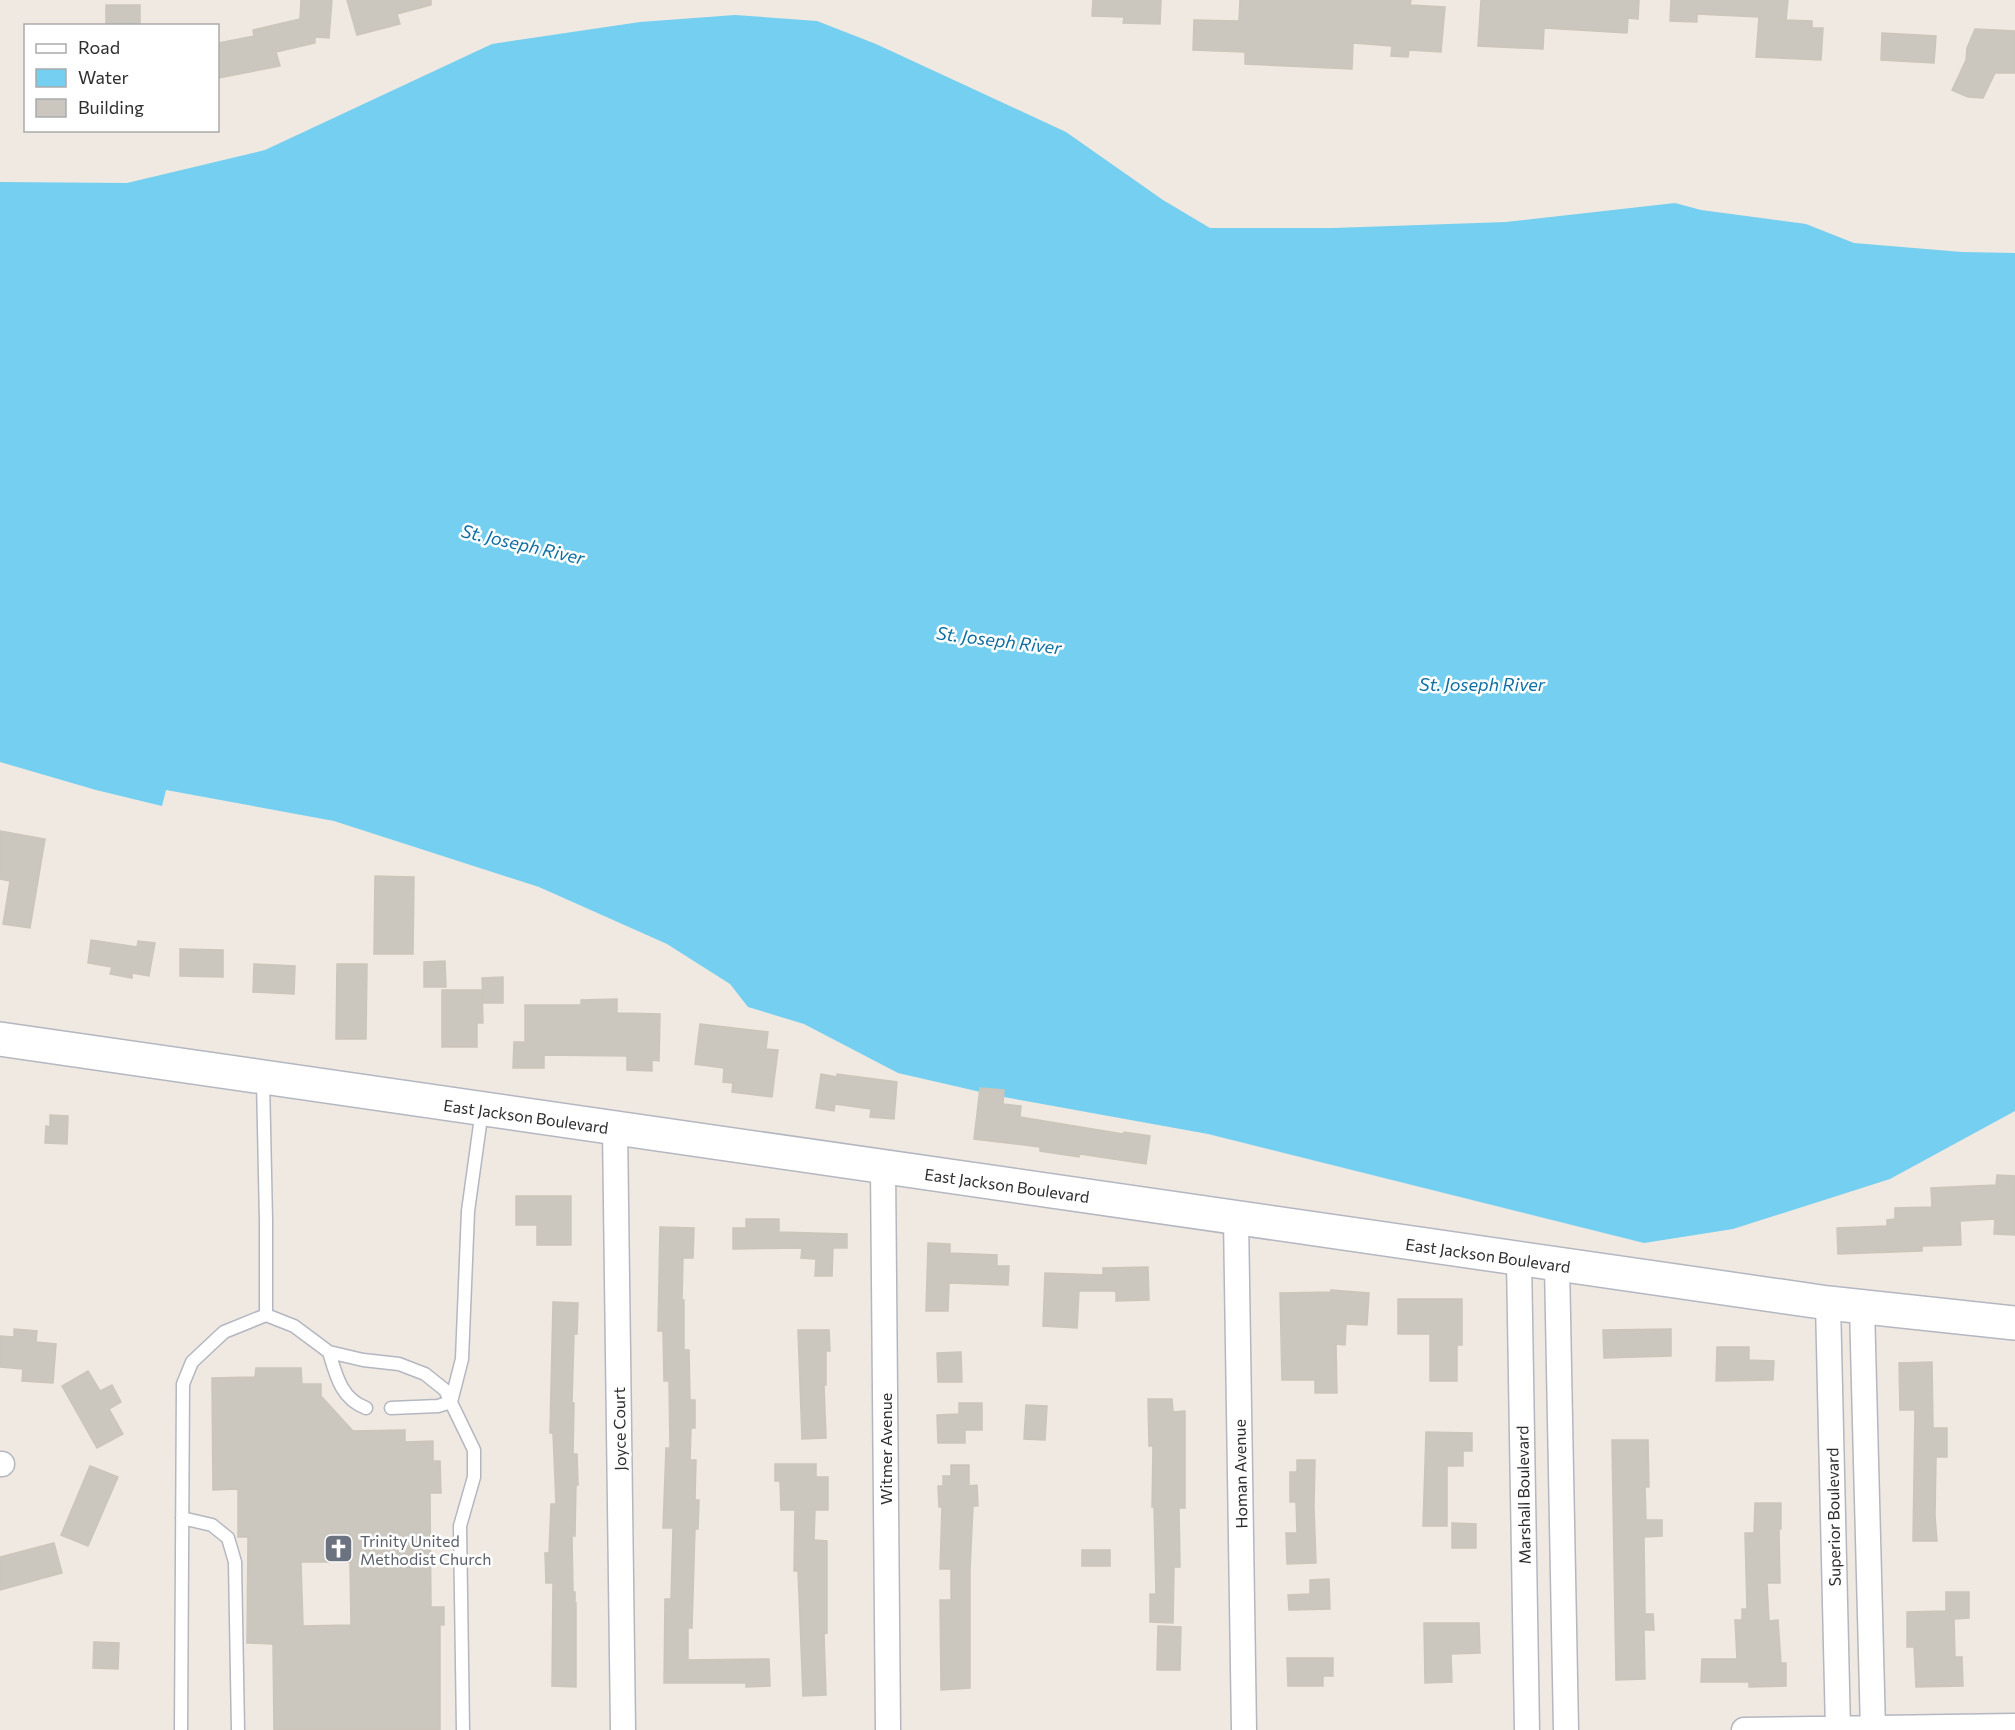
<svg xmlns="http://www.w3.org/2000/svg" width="2015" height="1730" font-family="Commissioner,sans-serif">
<rect width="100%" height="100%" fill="#efe9e1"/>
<path fill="#75cff0" d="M735 15 817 21 876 44 1066 132 1163 200 1210 228H1333L1506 222 1675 203 1701 210 1806 224 1854 243 1962 252 2015 253V1111L1890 1179 1733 1229 1644 1243 1208 1134 998 1096 898 1073 804 1024 748 1007 730 984 667 944 539 887 334 821 166 790 162 806 96 790 0 762V182L127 183 265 150 492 44 640 22Z"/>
<path fill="#cbc7bf" stroke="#cbc5ba" stroke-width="1.5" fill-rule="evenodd" d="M301 0H332L329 38 315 37V43L276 52 280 66 218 78V43L254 36 253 30 300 19Z
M347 0H431V5L397 14 400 24 357 35Z
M1093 0H1161L1160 24 1123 23 1124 17 1092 16Z
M1240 0H1411L1410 5 1445 7 1441 52 1409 50 1408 57 1391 56 1392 46 1353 43 1352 69 1245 64V52L1193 50 1194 20 1239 21Z
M1481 0H1639L1638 19 1628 18 1627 33 1544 28 1543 49 1478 46Z
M1671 0H1788L1786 20 1812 21V28H1823L1821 60 1756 57 1759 17 1697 14V22L1670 21Z
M106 5H140V24H106Z
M1975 29 2015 31V73H1995L1983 98 1968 97 1952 90 1966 60 1967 48Z
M1882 33 1936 36 1934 63 1881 60Z
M0 831 45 839 30 928 3 924 10 881 0 879Z
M375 876 414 877 413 954H374Z
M91 940 137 947 138 941 155 943 149 976 132 973V978L110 974 112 967 88 963Z
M180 949 223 950V977L180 976Z
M445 961 446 987H424V962Z
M254 964 295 966 294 994 253 992Z
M337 964H367L366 1039H336Z
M503 977V1003H483L482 978Z
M442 990H482L483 1023H477V1047H442Z
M617 999V1013L660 1014 659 1061 652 1060V1071L627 1070V1056L544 1055V1068H513L514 1042H525V1005H581V1000Z
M700 1024 768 1032 766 1049 778 1050 772 1097 732 1092 733 1083 723 1082 724 1068 695 1064Z
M821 1074 837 1077V1074L897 1082 894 1119 870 1117 871 1109 835 1104 834 1111 816 1108Z
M980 1088 1004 1090 1003 1104 1021 1106 1020 1117 1123 1134 1124 1132 1150 1136 1146 1164 1080 1154 1079 1157 1040 1151V1147L974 1139Z
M50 1115 68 1116 67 1144 45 1143 46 1126 50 1127Z
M1997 1175 2015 1176V1235L1994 1234 1995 1219 1960 1221 1961 1245 1922 1246V1251L1838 1254 1837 1228 1887 1226V1220L1895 1219V1208L1932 1207 1931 1188 1996 1185Z
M516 1196H571V1245H537V1225H516Z
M746 1219H779V1232L847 1234V1248H833L832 1276H815L816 1259 801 1258 802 1248 733 1249V1228H746Z
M660 1227 694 1228 693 1258H683L682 1300H684V1350H689L690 1400H695V1428H691L690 1460H696L695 1500H699L698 1529H695L692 1628H688V1660L769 1659 770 1686 746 1687V1683H664L665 1599H671L673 1528H663L666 1448H670L669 1381H664L663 1331H658Z
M928 1243 950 1244V1253L997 1255V1266H1009L1008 1285 949 1283 948 1311H926Z
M1148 1267 1149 1300 1116 1301V1291H1079L1077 1328 1043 1326 1045 1273 1103 1275V1268Z
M1331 1290 1369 1293 1367 1325 1346 1324 1345 1345 1336 1344 1337 1393H1315V1380H1282L1280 1293 1331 1292Z
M1398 1299H1462V1345H1457V1381H1430V1334H1398Z
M553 1302 578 1303 577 1334H574L572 1403H574L573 1454H577L578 1485H576L575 1536H572L573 1592H575V1603H576V1687L552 1686 553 1583H546L545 1553H549L551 1504H556L553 1433H550Z
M14 1329 37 1331 36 1342 56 1344 53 1383 22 1381 23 1369 0 1367V1336L14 1337Z
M1671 1329V1356L1604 1358 1603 1330Z
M798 1330H829L830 1351H826V1385H824L826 1438 802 1439Z
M1717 1347H1749V1360L1774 1361 1773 1380 1716 1381Z
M961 1352 962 1382H938L937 1353Z
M1932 1362 1933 1428H1947V1457H1936L1935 1516 1937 1541H1913L1915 1410H1900L1899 1363Z
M256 1368H301L302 1384H321V1396L353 1431 405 1430V1442L433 1441V1461H440L441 1493H430L431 1607H444V1625H440V1730H274L273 1644 247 1643 248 1537H238V1489L213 1490 212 1378 255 1377ZM301 1562H350L351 1625 303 1626Z
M88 1371 100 1391 112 1385 121 1402 109 1409 123 1434 97 1448 62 1386Z
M1148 1399H1172L1173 1412 1185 1411V1508H1179L1180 1567H1174L1173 1623 1150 1622V1594H1156L1154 1507H1152L1153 1446H1149Z
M959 1403H982V1430H965V1443H938L937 1415 959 1414Z
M1026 1405 1047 1406 1045 1440 1024 1439Z
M1426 1432 1472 1433V1451H1463V1466H1447V1526H1423Z
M1612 1440H1648L1649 1487H1645L1646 1520H1662V1536L1644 1537 1645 1614H1653L1654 1630H1644L1645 1679 1616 1680Z
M1297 1460H1315L1314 1507 1316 1563 1287 1564 1286 1533H1297L1296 1502H1290V1472H1297Z
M775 1464H816V1477H828V1510H815L814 1540 827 1541V1633L824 1634 826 1695 803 1696 798 1571H794L795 1510H781L780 1481H775Z
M951 1465H969V1486L977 1485 978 1506H973L970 1570V1688L941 1690 940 1600H951V1569H940L942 1507H939L938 1486H943V1476H951Z
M90 1466 118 1477 88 1546 61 1535Z
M1755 1503H1781V1529H1779L1780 1583H1767L1769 1621 1778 1620 1781 1663H1786V1686L1749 1687V1682H1701L1702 1659H1737L1735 1620H1742V1609H1747L1745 1533H1754Z
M1452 1523 1476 1524V1548H1452Z
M54 1543 62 1573 0 1590V1557Z
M1082 1550H1110V1566H1082Z
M1329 1579 1330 1609 1289 1610 1288 1595 1310 1594V1580Z
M1946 1592H1969V1618L1954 1619 1955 1657H1962L1963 1686 1916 1687 1914 1647H1907V1612L1946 1611Z
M1424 1623H1479L1480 1653 1451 1654 1452 1682 1425 1683Z
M1158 1626 1181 1627 1180 1670H1157Z
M94 1642 119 1643 118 1669 93 1668Z
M1287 1658H1333V1676H1323V1686H1288Z"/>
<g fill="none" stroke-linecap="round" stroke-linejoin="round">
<defs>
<path id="service" d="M263 1080 266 1221V1315
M329 1352C336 1375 341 1399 366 1408
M391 1408 438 1406 451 1402 462 1359 468 1211 482 1110
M182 1518 212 1525 228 1538 235 1562 238 1730
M181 1730 183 1384 192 1362 224 1332 266 1315 294 1326 329 1352 363 1360 399 1364 425 1374 445 1390 474 1450V1477L460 1526 463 1730"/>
<path id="minor" d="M615 1128 623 1730
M883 1167 888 1730
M1236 1218 1244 1730
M1519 1259 1527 1730
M1557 1265 1566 1730
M1828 1303 1838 1730
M1862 1307 1873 1730
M0 1464H2
M1744 1730 2015 1726"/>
<path id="secondary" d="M0 1039 1828 1303 2015 1323"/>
</defs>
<use href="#service" stroke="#b4b7c1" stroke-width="15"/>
<use href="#minor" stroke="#b4b7c1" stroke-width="27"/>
<use href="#secondary" stroke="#b4b7c1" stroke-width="36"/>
<use href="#service" stroke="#fff" stroke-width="12"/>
<use href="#minor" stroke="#fff" stroke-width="24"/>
<use href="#secondary" stroke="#fff" stroke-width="33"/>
</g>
<defs>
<symbol id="church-square" viewBox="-11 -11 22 22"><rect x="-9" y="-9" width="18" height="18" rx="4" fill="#6b7280" stroke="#fff"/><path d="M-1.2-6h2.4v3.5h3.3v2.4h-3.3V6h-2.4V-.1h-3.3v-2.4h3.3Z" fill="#fff"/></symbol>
</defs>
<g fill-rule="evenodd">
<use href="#church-square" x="322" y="1532" width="33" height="33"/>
</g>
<g text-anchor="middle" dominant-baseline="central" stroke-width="5" stroke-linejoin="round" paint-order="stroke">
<g font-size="16" fill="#2e2e2e" stroke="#fff">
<text transform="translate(526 1116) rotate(8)">East Jackson Boulevard</text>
<text transform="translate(1007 1185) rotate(8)">East Jackson Boulevard</text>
<text transform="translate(1488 1255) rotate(8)">East Jackson Boulevard</text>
<text transform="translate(619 1429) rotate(-91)">Joyce Court</text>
<text transform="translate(885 1449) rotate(-90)">Witmer Avenue</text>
<text transform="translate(1240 1474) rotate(-91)">Homan Avenue</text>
<text transform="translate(1523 1495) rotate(-91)">Marshall Boulevard</text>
<text transform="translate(1833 1517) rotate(-91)">Superior Boulevard</text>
</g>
<g font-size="16" fill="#5b616d" stroke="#fff" text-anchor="start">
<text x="360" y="1540">Trinity United<tspan x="360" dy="18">Methodist Church</tspan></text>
</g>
<g font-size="18" font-style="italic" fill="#0d6fa3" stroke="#fff">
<text transform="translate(523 544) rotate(13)">St. Joseph River</text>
<text transform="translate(999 640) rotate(7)">St. Joseph River</text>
<text x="1482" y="684">St. Joseph River</text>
</g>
</g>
<rect x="24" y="24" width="195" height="108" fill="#ffffff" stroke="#ababab" stroke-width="1.5"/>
<rect x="36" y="44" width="30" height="9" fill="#ffffff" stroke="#ababab" stroke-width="1.5"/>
<text x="78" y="54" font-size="18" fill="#2e2e2e">Road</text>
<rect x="36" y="69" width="30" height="18" fill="#75cff0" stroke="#ababab" stroke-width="1.5"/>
<text x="78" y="84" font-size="18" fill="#2e2e2e">Water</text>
<rect x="36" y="99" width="30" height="18" fill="#cbc7bf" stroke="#ababab" stroke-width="1.5"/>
<text x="78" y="114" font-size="18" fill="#2e2e2e">Building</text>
</svg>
